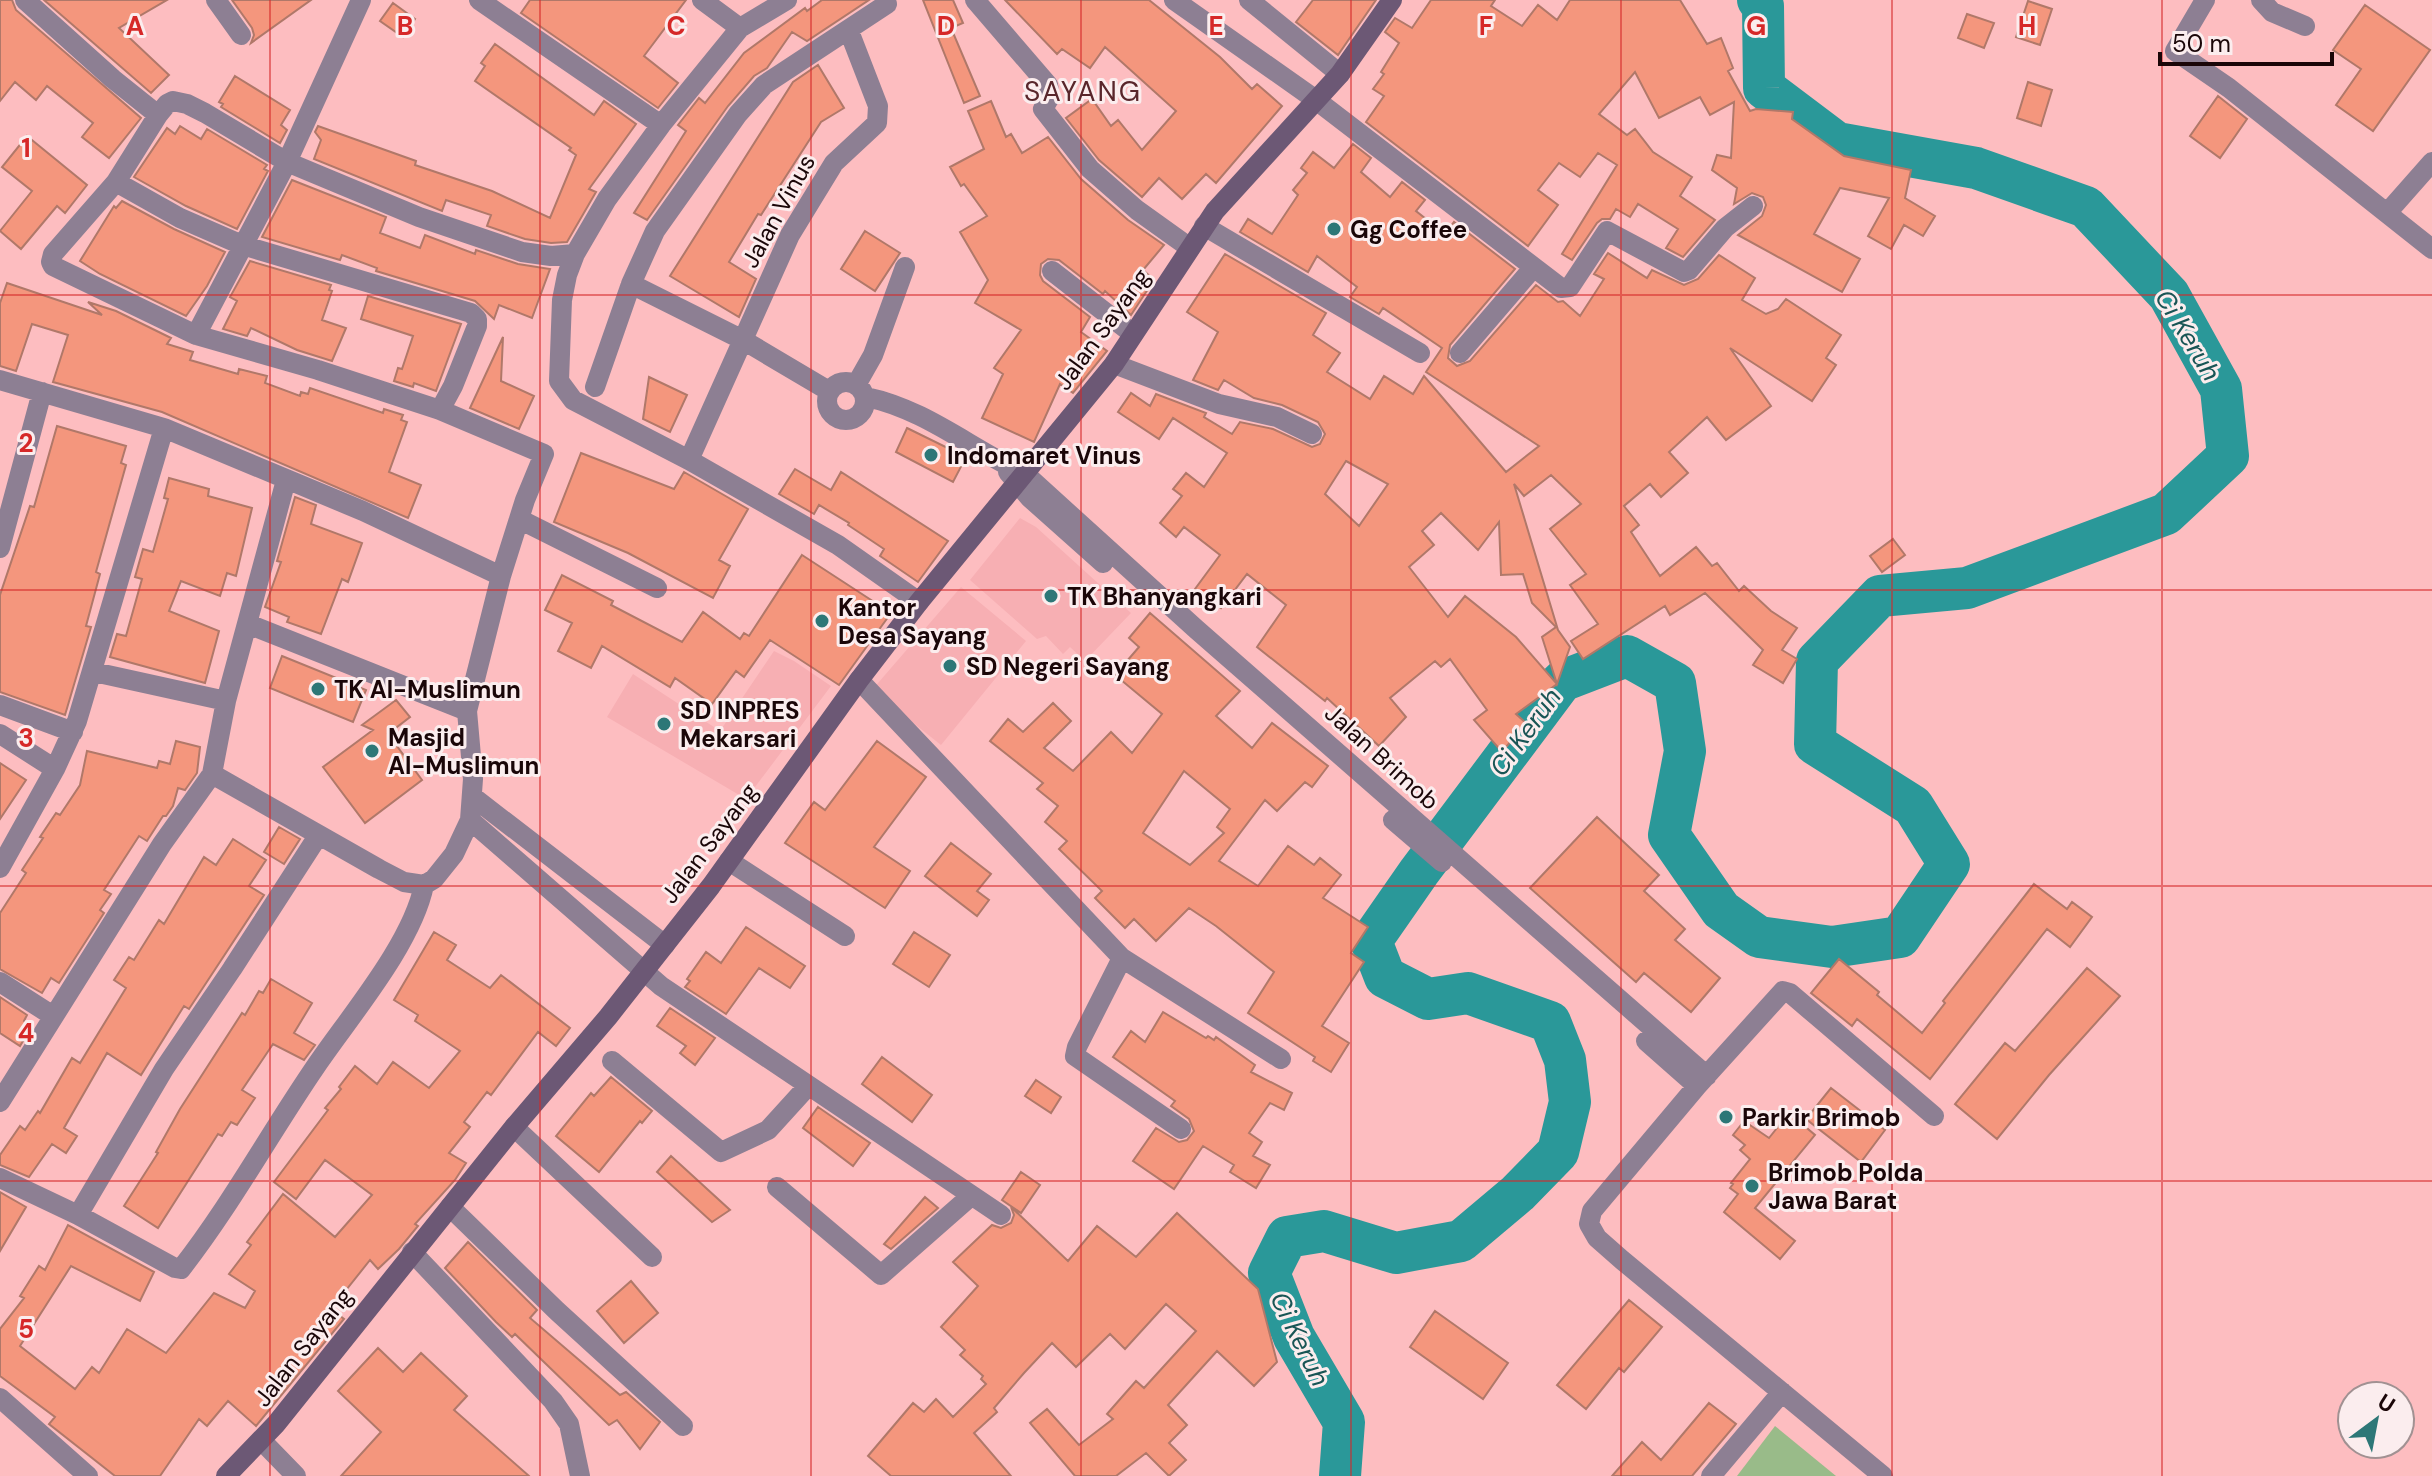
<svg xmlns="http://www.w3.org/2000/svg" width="2432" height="1476" font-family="'DM Sans',sans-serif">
<rect width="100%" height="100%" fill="#fdbdc0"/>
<path fill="#f7afb3" d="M1020 518 1036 527 1131 613 1085 661 1070 647 1063 654 1046 636 1037 639 970 580Z
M961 587 1026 641 941 745 872 690Z
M774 651 794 661 831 686 746 799 607 717 633 674 720 731Z"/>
<path fill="#99bb89" d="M1775 1426 1836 1476H1737Z"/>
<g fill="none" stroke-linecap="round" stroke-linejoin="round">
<path stroke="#2a9899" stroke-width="42" d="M1340 1476 1344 1422 1294 1337 1269 1273 1287 1237 1324 1231 1396 1253 1461 1241 1518 1193 1558 1152 1570 1102 1565 1060 1550 1022 1468 993 1428 999 1385 977 1371 941 1419 872 1562 681 1627 656 1675 683 1685 751 1669 835 1721 910 1759 937 1832 947 1900 937 1949 864 1913 806 1815 744 1817 661 1880 596 1967 588 2166 514 2228 456 2221 389 2169 295 2086 207 1976 168 1837 143 1764 88 1763 6 1758 0"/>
</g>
<path fill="#f4967d" stroke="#b07869" stroke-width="2" fill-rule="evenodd" d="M0 0H12L16 10 141 118 109 158 82 137 93 123 47 86 36 100 15 82 0 101Z
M44 0H167L119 28 169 75 151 93Z
M232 0H311L251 43 254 35 252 28Z
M530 0H686L644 56 678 83 658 108 521 13Z
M822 0H869L807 41 792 32 767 68 754 76 728 106 647 220 634 213 686 131 678 125 699 98 705 103 744 53 805 8 807 11Z
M923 0H953L963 23 951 28 980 96 964 103Z
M1005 0H1149L1220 57 1252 89 1257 84 1282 106 1216 183 1206 174 1182 199 1159 178 1142 197 1099 160 1066 118 1092 99 1111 126 1118 120 1142 150 1176 111 1105 47 1090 68 1062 49 1057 54Z
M1313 0H1376L1338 55 1296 22Z
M1431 0H1495L1491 6 1522 26 1538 5 1557 20 1570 0H1680L1707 44 1721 38 1733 68 1728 71 1750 111 1756 109 1793 112 1792 119 1844 156 1911 170 1905 198 1935 216 1923 236 1904 225 1891 249 1868 236 1889 198 1840 188 1814 234 1860 259 1842 292 1738 235 1762 216 1766 205 1763 197 1752 193 1734 204 1737 188 1712 170 1717 155 1731 158 1734 102 1710 115 1700 97 1659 118 1635 72 1599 114 1627 135 1635 129 1653 152 1692 177 1680 196 1715 220 1683 257 1666 248 1678 229 1638 204 1630 217 1616 209 1610 219H1602L1597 223 1572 260 1562 254 1617 165 1598 153 1580 177 1559 163 1538 190 1558 205 1528 246 1366 122 1384 96 1373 89 1384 74 1381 72 1399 43 1385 32 1395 18 1412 28Z
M2028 1 2052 9 2040 45 2016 37Z
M393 3 415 19 403 37 380 21Z
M2365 5 2430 50 2373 131 2336 105 2361 69 2333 50Z
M1967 14 1994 23 1984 48 1958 38Z
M495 44 594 115 604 101 636 124 589 189 596 192 567 242 551 243 525 239 487 226 491 215 446 200 442 211 314 159 321 140 315 132 318 126 416 161 415 165 492 191 550 218 576 155 569 150 571 148 475 81 485 66 481 63Z
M818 65 844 108 821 122 761 215 758 214 729 262 756 279 739 317 670 276 793 82Z
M235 76 290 110 281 125 287 130 280 143 221 107 223 104 219 102Z
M2028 82 2052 90 2041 126 2017 118Z
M2218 96 2247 119 2220 158 2190 136Z
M991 101 1006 137 1011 134 1022 153 1048 137 1081 179 1128 220 1164 245 1143 270 1154 280 1131 315 1105 291 1103 294 1059 260 1048 259 1041 264 1040 275 1043 281 1090 317 1081 332 1107 351 1073 393 1060 384 1034 442 982 418 1003 374 994 368 1021 330 975 303 988 280 960 232 987 216 964 184 961 186 950 167 984 149 968 111Z
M180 126 201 139 207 129 267 165 264 169 268 171 237 229 186 206 134 177 167 128 175 134Z
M27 136 87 185 65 213 57 206 21 249 0 231 32 191 2 167Z
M1353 144 1371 158 1361 172 1390 197 1402 182 1425 200 1416 211 1445 234 1454 222 1515 269 1450 345 1448 358 1457 366 1470 361 1536 285 1558 302 1563 301 1580 316 1604 279 1594 274 1608 253 1647 278 1652 270 1684 285 1698 279 1719 255 1755 278 1742 300 1766 314 1778 309 1786 299 1841 335 1826 358 1836 365 1812 401 1730 348 1771 406 1726 440 1707 417 1669 452 1688 473 1661 497 1650 484 1624 506 1639 525 1631 532 1660 576 1696 547 1712 566 1717 563 1739 591 1744 586 1771 611 1797 628 1782 650 1797 659 1783 683 1753 665 1763 650 1705 593 1670 615 1665 606 1583 659 1571 641 1598 624 1570 585 1586 574 1550 529 1581 504 1551 475 1524 496 1514 484 1558 630 1570 647 1557 684 1542 637 1556 627 1532 603 1523 574 1501 575 1499 522 1478 550 1441 513 1422 531 1434 545 1409 567 1448 617 1465 596 1516 637 1557 684 1516 714 1526 723 1502 752 1474 720 1487 710 1450 659 1441 667 1435 661 1390 698 1406 717 1379 746 1327 698 1325 701 1257 647 1286 605 1247 574 1221 608 1195 589 1220 555 1184 527 1176 537 1160 523 1182 496 1173 489 1186 473 1204 487 1227 453 1173 418 1159 439 1118 412 1131 393 1150 406 1156 394 1206 413 1204 417 1232 434 1240 422 1273 429 1312 447 1320 444 1325 434 1318 422 1282 405 1254 398 1224 380 1218 390 1193 380 1218 332 1187 312 1225 254 1326 313 1313 335 1340 353 1327 372 1370 399 1384 376 1413 394 1424 376 1506 472 1539 446 1426 372 1442 348 1383 308 1379 314 1350 297 1357 287 1317 256 1308 272 1240 232 1248 219 1272 234 1298 195 1293 190 1307 173 1301 168 1313 152 1334 168ZM1346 461 1388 484 1359 526 1325 494Z
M292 180 386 217 380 233 420 248 425 235 475 254 476 250 518 264 550 269 532 318 499 305 494 319 475 301 376 271 377 268 342 255 340 260 262 237Z
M122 201 174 229 225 252 207 286 186 316 100 274 80 261 114 206 116 208Z
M865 231 900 253 875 291 841 269Z
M250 261 331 285 329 290 332 291 322 320 346 328 332 361 297 350 251 328 247 336 223 329 237 301 230 297Z
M7 283 102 315 88 302 116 311 171 338 167 344 193 352 190 360 238 374 239 369 267 376 265 383 300 396 301 392 308 394 310 388 383 413 384 409 403 415 401 420 407 422 389 472 421 485 408 518 162 412 53 382 68 335 32 324 16 371 0 366V303Z
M368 296 461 324 436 391 414 383 413 387 394 381 398 368 402 369 413 336 361 319Z
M503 337 501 381 534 396 519 429 470 408Z
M649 377 687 395 670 432 643 419Z
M57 426 126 446 121 463 126 465 96 572 100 574 86 626 91 627 65 715 0 692V595L30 506 34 507Z
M907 428 966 457 953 482 896 452Z
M581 453 674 489 684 472 748 509 719 560 730 566 713 598 628 553 554 522Z
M795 469 831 490 841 472 948 541 918 582 880 556 884 549 848 525 849 523 819 505 814 514 779 494Z
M169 478 209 489 208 496 252 508 236 576 227 573 220 596 181 581 169 611 219 631 205 683 110 657 117 634 126 636 142 579 135 577 143 549 153 552 168 499 164 498Z
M295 497 316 505 311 524 362 543 348 582 342 579 321 634 287 622 289 617 265 607 281 562 277 561Z
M1893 539 1905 555 1882 572 1870 556Z
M802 555 891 613 839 685 770 640 744 677 736 671 712 704 675 678 670 687 602 646 591 668 558 651 572 623 545 610 562 575 613 601 611 605 682 642 703 612 740 639 744 633 749 636Z
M1150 613 1240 691 1216 716 1252 748 1272 723 1328 766 1312 787 1305 782 1277 811 1265 800 1219 861 1258 886 1288 846 1314 865 1320 858 1341 875 1323 898 1368 927 1351 953 1364 962 1322 1026 1349 1043 1331 1072 1313 1061 1315 1057 1248 1013 1274 972 1216 926 1189 908 1156 941 1134 919 1125 928 1095 898 1102 891 1059 849 1067 841 1045 822 1058 806 1037 789 1043 783 990 741 1008 719 1023 732 1053 703 1071 721 1044 748 1073 771 1111 732 1132 753 1162 714 1115 675 1139 647 1129 638ZM1184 771 1230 809 1217 827 1224 833 1190 865 1143 833Z
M282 656 366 690 353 722 270 688Z
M396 700 410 717 388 734 422 780 365 823 323 767 373 730 362 725Z
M176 741 200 747 197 773 185 790 178 788 173 806 166 816H163L147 841 139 836 104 890 111 894 100 910 104 913 59 983 51 978 42 993 0 969V913L26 873 22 870 43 838 40 837 56 813 60 815 80 785 87 751 157 768 159 761 170 764Z
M877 741 926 777 874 847 910 871 885 908 785 843 814 802 825 810Z
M0 763 26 780 0 819Z
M1597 817 1659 875 1644 891 1685 929 1675 940 1720 978 1691 1012 1644 973 1636 982 1530 888Z
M279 827 300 839 284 864 264 852Z
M233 839 266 860 249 886 264 895 189 1009 184 1006 141 1075 107 1053 64 1128 77 1136 66 1153 52 1144 29 1177 0 1165V1155L20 1126 25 1130 38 1111 40 1113 72 1058 80 1063 126 988 114 980 129 957 134 960 159 920 164 924 204 857 216 865Z
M951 843 991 874 977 891 989 900 977 916 925 876Z
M2034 884 2067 909 2072 902 2092 917 2070 947 2047 929 1930 1079 1857 1019 1852 1026 1811 993 1839 959 1879 992 1877 995 1922 1033 1945 1003 1943 1001Z
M746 927 805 966 790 988 759 968 726 1014 685 987 690 981 687 979 706 952 721 963Z
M434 932 456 945 447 960 490 988 501 975 570 1028 556 1046 538 1032 491 1095 487 1092 464 1122 470 1127 449 1153 466 1163 455 1180 415 1224 418 1226 399 1249 378 1269 370 1260 331 1309 344 1319 256 1426 228 1401 207 1426 199 1419 160 1476H115L49 1424 55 1417 0 1376V1329L24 1298 20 1296 39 1266 45 1270 68 1225 154 1272 140 1301 71 1266 20 1346 75 1389 92 1367 99 1373 127 1329 166 1353 214 1293 245 1308 255 1291 229 1274 251 1245 247 1242 283 1194 335 1237 372 1195 325 1160 296 1199 274 1182 328 1110 325 1108 341 1089 339 1087 355 1066 377 1084 393 1062 429 1088 460 1051 415 1021 418 1015 394 1000Z
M914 932 950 955 929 987 893 964Z
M2087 968 2120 996 2049 1075 1997 1139 1955 1104 2005 1043 2015 1051Z
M271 979 312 1003 294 1033 315 1045 304 1060 273 1044 242 1090 255 1098 237 1125 231 1122 222 1136 218 1134 158 1228 124 1206 158 1153 156 1152 180 1109 242 1013 245 1015 259 991 263 993Z
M0 997 27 1015 24 1021 32 1026 20 1046 0 1033Z
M670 1008 715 1038 695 1065 680 1053 686 1046 657 1026Z
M1163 1012 1206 1038 1208 1036 1214 1040 1216 1037 1255 1065 1251 1072 1292 1093 1284 1110 1270 1103 1249 1133 1262 1142 1253 1156 1270 1165 1256 1188 1230 1172 1234 1165 1203 1146 1174 1189 1133 1161 1156 1128 1179 1142 1187 1140 1194 1131 1189 1119 1171 1106 1175 1101 1113 1057 1131 1031 1145 1042Z
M882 1057 932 1095 912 1122 862 1084Z
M611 1077 652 1111 642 1123 640 1121 599 1172 556 1136 591 1093 594 1096Z
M1036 1080 1061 1097 1051 1113 1025 1096Z
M1831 1088 1885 1130 1861 1162 1806 1119Z
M818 1107 870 1143 853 1166 803 1128Z
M1789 1113 1815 1135 1755 1208 1795 1241 1780 1259 1724 1212 1738 1194 1730 1188 1733 1184 1731 1183 1750 1159 1740 1150 1745 1145 1733 1135 1744 1121 1769 1138Z
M671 1156 730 1210 712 1222 657 1172Z
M1021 1172 1040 1185 1021 1213 1002 1200Z
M0 1192 26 1207 0 1251Z
M925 1197 938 1208 891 1249 884 1244Z
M1011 1207 1068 1261 1097 1226 1136 1257 1177 1213 1258 1289 1277 1362 1254 1386 1217 1351 1168 1405 1187 1425 1169 1443 1186 1460 1169 1476 1146 1453 1116 1476H1075L1030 1423 1047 1409 1079 1445 1113 1419 1107 1414 1136 1381 1144 1388 1196 1331 1166 1304 1125 1349 1110 1334 1076 1367 1052 1343 1024 1373 994 1408 997 1412 974 1433 1011 1476H891L868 1456 913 1403 924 1412 936 1399 953 1417 986 1384 981 1379 983 1376 960 1355 965 1350 941 1327 978 1286 953 1262 992 1225 1001 1228 1011 1223 1014 1215Z
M468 1242 537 1310 530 1318 620 1395 626 1392 660 1422 640 1449 617 1420 609 1425 515 1334 512 1337 496 1322 445 1268Z
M631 1281 658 1313 624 1343 597 1311Z
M1629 1300 1662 1327 1624 1372 1619 1368 1586 1409 1557 1385Z
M1435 1311 1508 1363 1483 1399 1410 1347Z
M378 1348 403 1372 421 1353 467 1396 454 1410 529 1476H341L381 1432 338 1391Z
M1709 1403 1736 1424 1692 1476H1612L1642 1442 1661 1460Z"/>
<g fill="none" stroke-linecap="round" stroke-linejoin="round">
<path stroke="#8d7f93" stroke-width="20" d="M25 0 113 79 158 115
M216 0 241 35
M479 0 661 125
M702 0 740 28
M787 0 740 28 661 125 607 199 575 254 567 275 562 300 559 381 573 400 689 460 838 545 919 602
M975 0 1048 85 1050 97 1043 109 1090 169 1137 210 1190 248
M1174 0 1316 100 1561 288 1570 287 1607 231 1684 272 1689 270 1725 228 1753 206
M1249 0 1340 74
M2205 0 2175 51 2229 88 2432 249
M2261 0 2272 12 2305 26
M116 182 180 218 242 245 471 313 477 319V326L453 386 440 410
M2387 213 2432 162
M1204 226 1420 353
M1052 271 1133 334
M631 284 743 340 829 391
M196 335 287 162 361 0
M1460 353 1533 268
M1114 364 1219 404 1277 417 1312 434
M0 380 164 428 363 511 501 576
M827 401a19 19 0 1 1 38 0a19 19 0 1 1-38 0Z
M856 385 873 355 905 267
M595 387 631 284 655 231 738 114 764 85 887 4
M866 397C925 409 971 449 1025 474L1196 629 1707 1076
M689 460 790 235 834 163 877 123 878 106 849 31
M1008 472 1030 498 1103 563
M519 519 657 588
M0 548 42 392
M248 624 467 711
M94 672 226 701
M859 680 1122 958 1077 1047 1075 1056 1181 1129
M0 705 73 732
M0 734 55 769
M212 774 379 869 404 882 424 885 434 879 454 854 470 820 473 779 467 711 501 576 525 500 544 454 440 410 318 370 196 335 53 266 51 262 53 254 116 182 158 115 167 104 173 101 187 104 205 113 287 162 419 217 522 252 551 256 575 254
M473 797 665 945
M470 820 661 986 1001 1215
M1393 820 1442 862
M729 861 845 936
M0 868 55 769 77 721 164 428
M1122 958 1281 1059
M0 982 53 1016
M1646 1041 1697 1086
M612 1061 721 1152 768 1130 808 1086
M0 1102 162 844 212 774 226 701 286 480
M514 1127 652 1257
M0 1178 78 1215 175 1268 181 1269C231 1205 270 1133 316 1066 350 1016 412 944 424 885
M777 1187 881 1275 971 1196
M450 1207 557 1311 683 1426
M78 1215 164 1069 232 969 318 836
M412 1252 553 1401 569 1424 580 1476
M0 1398 88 1476
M262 1441 296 1476
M1711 1476 1782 1392
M1883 1476 1622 1260 1597 1238 1589 1224 1592 1211 1697 1086 1783 991 1790 993 1817 1016 1934 1116"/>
<path stroke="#6c5875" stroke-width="20" d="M226 1476 276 1424 514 1127 608 1017 711 886 859 680 919 602 1114 364 1215 211 1340 74 1392 0"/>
</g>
<path fill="none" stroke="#d62828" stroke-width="2" stroke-opacity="0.55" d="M270 0V1476M540 0V1476M811 0V1476M1081 0V1476M1351 0V1476M1621 0V1476M1892 0V1476M2162 0V1476M0 295H2432M0 590H2432M0 886H2432M0 1181H2432"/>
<g fill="#2d7777" stroke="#fbedee" stroke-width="3">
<circle cx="1334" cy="229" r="8"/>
<circle cx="931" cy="455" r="8"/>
<circle cx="1051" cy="596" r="8"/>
<circle cx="822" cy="621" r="8"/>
<circle cx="950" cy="666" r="8"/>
<circle cx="318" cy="689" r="8"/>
<circle cx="664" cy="724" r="8"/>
<circle cx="372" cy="751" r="8"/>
<circle cx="1726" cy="1117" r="8"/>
<circle cx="1752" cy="1186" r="8"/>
</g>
<g text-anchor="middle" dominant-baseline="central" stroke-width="6" stroke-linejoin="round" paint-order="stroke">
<g font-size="24" fill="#1a0608" stroke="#fbedee">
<text transform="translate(778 211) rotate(-61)">Jalan Vinus</text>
<text transform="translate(1102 329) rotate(-54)">Jalan Sayang</text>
<text transform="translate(1382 757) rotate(42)">Jalan Brimob</text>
<text transform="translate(709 843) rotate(-53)">Jalan Sayang</text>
<text transform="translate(303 1347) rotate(-52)">Jalan Sayang</text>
</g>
<g font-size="24" font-weight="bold" fill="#1a0608" stroke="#fbedee" text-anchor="start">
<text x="1350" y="229">Gg Coffee</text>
<text x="947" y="455">Indomaret Vinus</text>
<text x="1067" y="596">TK Bhanyangkari</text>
<text x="838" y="607">Kantor<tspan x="838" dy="28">Desa Sayang</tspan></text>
<text x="966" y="666">SD Negeri Sayang</text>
<text x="334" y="689">TK Al-Muslimun</text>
<text x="680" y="710">SD INPRES<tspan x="680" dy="28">Mekarsari</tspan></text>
<text x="388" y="737">Masjid<tspan x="388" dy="28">Al-Muslimun</tspan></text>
<text x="1742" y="1117">Parkir Brimob</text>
<text x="1768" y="1172">Brimob Polda<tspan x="1768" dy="28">Jawa Barat</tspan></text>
</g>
<g font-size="26" font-style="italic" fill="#195555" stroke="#fbedee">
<text transform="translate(2188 335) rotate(59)">Ci Keruh</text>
<text transform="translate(1525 732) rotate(-54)">Ci Keruh</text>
<text transform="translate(1300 1339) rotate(64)">Ci Keruh</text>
</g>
<g font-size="28" letter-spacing="2" fill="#59262b" stroke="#fbedee">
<text x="1083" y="91">SAYANG</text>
</g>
</g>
<g font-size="26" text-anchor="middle" font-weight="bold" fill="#d62828" stroke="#fbedee" stroke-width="6" stroke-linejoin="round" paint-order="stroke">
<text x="135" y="35">A</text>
<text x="405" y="35">B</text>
<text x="676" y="35">C</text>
<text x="946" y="35">D</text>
<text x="1216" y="35">E</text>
<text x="1486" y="35">F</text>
<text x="1756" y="35">G</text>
<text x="2027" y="35">H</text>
<text x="26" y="157">1</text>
<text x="26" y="452">2</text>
<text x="26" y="747">3</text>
<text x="26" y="1042">4</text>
<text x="26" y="1338">5</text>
</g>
<g transform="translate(2376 1420) rotate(32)"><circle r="38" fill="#fbedee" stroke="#a19192" stroke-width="2"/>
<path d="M0-6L14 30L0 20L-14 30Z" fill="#2d7777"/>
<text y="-12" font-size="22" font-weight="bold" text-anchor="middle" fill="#1a0608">U</text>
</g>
<path d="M2160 52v12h172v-12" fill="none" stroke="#1a0608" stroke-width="4"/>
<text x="2172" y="52" font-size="24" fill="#1a0608" stroke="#fbedee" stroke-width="6" paint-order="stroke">50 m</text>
</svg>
